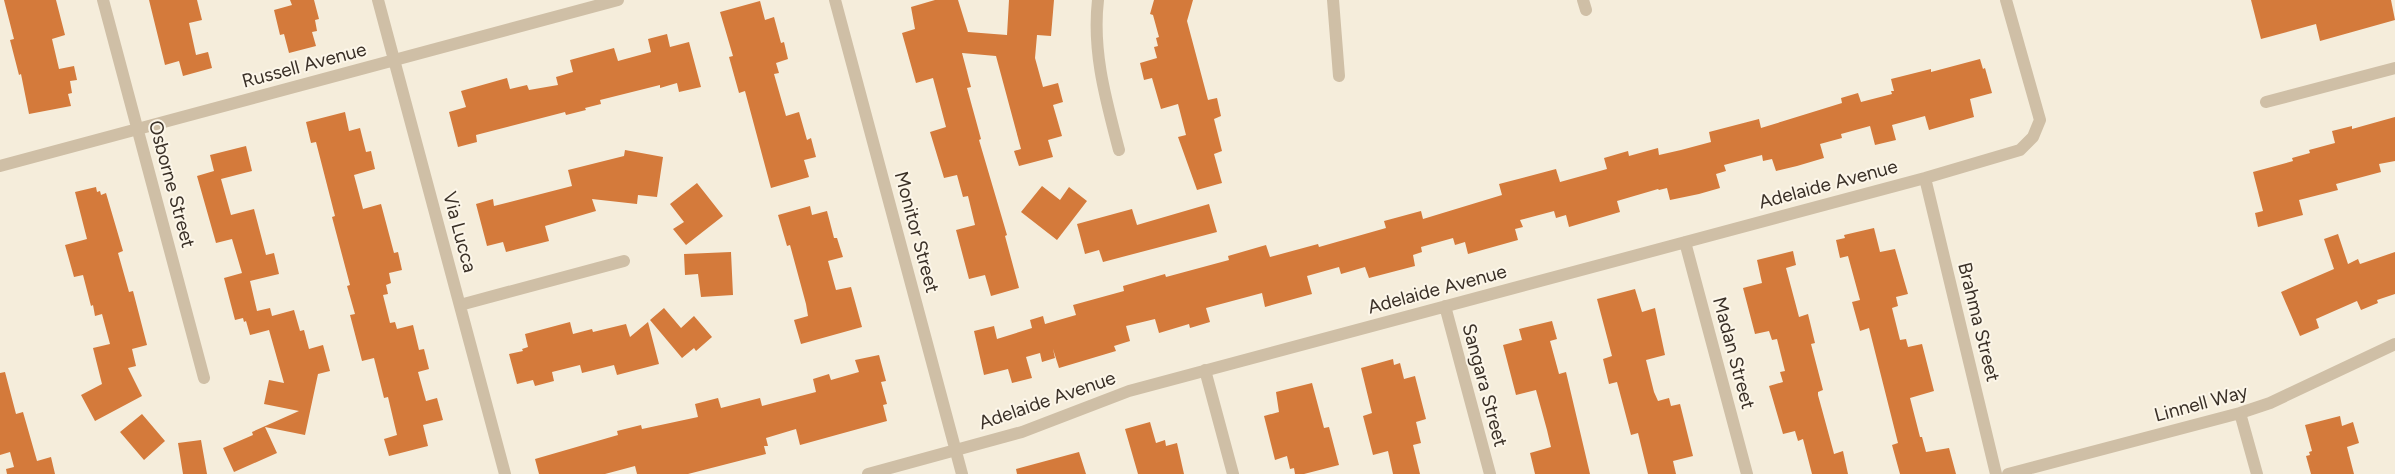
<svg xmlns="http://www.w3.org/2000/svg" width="2395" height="474" font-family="Figtree,sans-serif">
<rect width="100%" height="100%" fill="#f5eddb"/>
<path fill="#d47a3b" d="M4 0H56L65 35 52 39 59 69 74 66 77 80 70 81 72 93 68 94 71 106 29 114 21 74 19 75 10 40 14 39Z
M149 0H197L202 20 189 23 196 55 208 52 212 68 183 76 179 61 165 65Z
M290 0H314L319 19 315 20 317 31 312 32 316 46 289 53 284 34 280 35 274 10 292 5Z
M935 0H958L968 32 1007 35 1009 0H1054L1051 36 1037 35 1035 58 1043 87 1058 83 1063 102 1053 105 1062 136 1048 140 1053 157 1019 166 1014 151 1021 149 996 56 962 53 971 87 967 88 981 139 979 140 1007 235 1005 236 1019 288 991 296 985 275 969 279 956 230 975 225 968 196 963 197 957 175 944 178 930 132 946 127 933 78 916 83 902 33 915 29 911 7Z
M1154 0H1193L1187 21 1208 100 1217 98 1221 116 1214 119 1222 151 1214 154 1222 183 1197 190 1178 137 1186 135 1178 104 1161 109 1152 78 1144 80 1140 63 1157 58 1154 47 1158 46 1156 38 1159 37 1153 15 1150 14Z
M2251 0H2391L2395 20 2320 41 2316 24 2261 39Z
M760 1 765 20 774 17 781 43 784 42 788 59 776 63 779 73 774 74 786 116 799 112 807 140 811 138 816 157 804 160 809 177 771 188 745 91 739 93 729 57 733 56 720 12Z
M667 34 670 47 689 42 701 87 679 92 677 83 660 88V85L600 100 601 104 585 108 586 110 566 115 565 112 476 135 477 142 458 147 449 112 466 107 461 91 507 78 510 89 527 85 529 90 558 85 556 77 573 72 570 60 614 48 618 61 651 52 648 39Z
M1980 59 1983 69 1985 68 1992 93 1970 99 1974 117 1929 130 1925 116 1892 125 1896 140 1875 145 1870 126 1841 134 1842 138 1820 144 1824 158 1797 166 1776 171 1772 159 1763 161 1762 155 1724 165 1726 171 1716 174 1720 188 1699 194 1670 200 1667 188 1659 190 1658 189 1617 201 1620 212 1569 227 1566 215 1556 218 1554 211 1520 220 1523 227 1515 229 1518 240 1468 254 1465 242 1455 245 1453 238 1421 247 1422 252 1413 255 1415 266 1369 278 1365 267 1341 274 1339 267 1307 276 1312 294 1265 307 1262 293 1206 308 1210 322 1190 328 1189 324 1159 333 1155 319 1126 326 1130 341 1114 346 1116 351 1059 368 1053 349 1055 358 1042 362 1040 353 1026 357 1032 378 1012 383 1008 369 984 375 974 331 994 326 997 339 1032 328 1030 320 1043 316 1045 324 1076 315 1073 305 1124 291 1123 286 1165 274 1166 277 1229 260 1228 256 1266 245 1270 257 1318 244 1319 247 1386 228 1384 221 1421 211 1423 219 1502 195 1499 184 1556 169 1560 182 1607 169 1604 158 1628 151 1629 156 1658 148 1659 155 1681 150 1711 142 1709 132 1759 119 1761 128 1842 103 1841 98 1858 93 1861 102 1892 94 1891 91H1894L1891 79 1931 69V72Z
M345 112 349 131 360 128 366 152 371 151 375 169 354 175 363 209 381 204 394 253 398 252 402 270 389 273 391 283 386 285 388 294 383 295 390 323 395 322 397 329 413 325 419 350 424 349 429 369 418 372 426 401 437 398 443 420 423 425 428 446 389 456 384 439 397 435 388 397 384 398 374 358 362 361 350 315 355 314 347 286 350 285 332 217 335 216 316 142 311 143 306 122Z
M2395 117V161L2379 164 2381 172 2336 184 2338 190 2299 200 2303 215 2258 227 2255 213 2263 211 2253 172 2293 161 2292 158 2310 153 2309 150 2335 143 2332 131 2352 126V129Z
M246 146 252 171 221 179 231 215 254 209 266 255 274 253 279 274 250 281 257 311 270 308 272 316 294 310 300 331 304 330 309 349 323 345 330 371 318 374 305 435 265 427 277 453 234 472 223 448 253 435 252 432 299 411 264 404 269 380 284 383 269 330 250 335 246 321 244 322 243 318 235 320 224 278 242 273 232 239 216 243 197 176 214 171 210 155Z
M625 150 663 157 657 197 638 195 637 204 592 199 596 211 545 226 549 241 506 252 503 242 487 246 476 204 493 199 494 206 572 186 568 170 624 156Z
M697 183 723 216 686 245 673 229 684 222 670 204Z
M1042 186 1060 200 1069 187 1087 201 1057 240 1021 212Z
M96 187 97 192 100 191 101 195 106 193 123 251 118 253 129 292 133 291 147 345 132 349 136 366 128 368 142 396 95 421 81 395 102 384 93 348 110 344 102 314 95 316 93 305 91 306 83 275 74 277 65 245 87 239 75 192Z
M1209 204 1217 232 1103 262 1099 250 1085 254 1077 224 1132 209 1137 225Z
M810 206 812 215 827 211 834 238H837L843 257 828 261 836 290 851 287 862 327 801 344 794 320 808 316 806 304 790 245 787 246 778 215Z
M1874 228 1880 252 1895 249 1908 294 1896 297 1898 306 1892 308 1900 340 1906 339 1908 347 1922 344 1934 391 1910 398 1920 437H1922L1926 452 1949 448 1956 474H1900L1892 445 1898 443 1869 328 1860 331 1852 302 1860 300 1848 256 1840 258 1836 240 1845 238 1844 235Z
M2338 234 2348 264 2358 259 2360 264 2395 252V294L2377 300 2378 303 2361 310 2357 301 2316 319 2319 328 2300 336 2281 292 2334 269 2324 239Z
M1793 251 1796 265 1786 268 1799 317 1808 314 1815 343 1811 344 1823 390 1818 392V395L1833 450 1834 454 1843 451 1848 474H1812L1803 439 1798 441 1795 431 1783 434 1769 386 1783 382 1780 372 1785 371 1777 339 1772 340 1769 331 1755 334 1743 288 1762 283 1757 260Z
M731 252 733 295 701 297 698 274 685 275 684 254Z
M1635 289 1642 312 1655 308 1665 355 1646 360 1654 392 1658 401 1669 398 1671 406 1680 404 1693 456 1673 461 1676 474H1648L1638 433 1631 435 1617 382 1609 384 1603 359 1612 356 1597 299Z
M664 308 681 328 694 316 712 337 696 351 694 348 682 358 650 320Z
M1552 321 1557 339 1550 341 1559 374 1566 372 1590 474H1535L1530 453 1551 447 1547 430 1536 390 1516 395 1503 345 1522 340 1519 329Z
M570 322 573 334 592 329 593 332 626 324 630 337 648 322 659 364 617 375 614 365 582 373 580 365 552 372 554 381 535 386 533 380 517 384 509 354 523 351 522 349 528 347 525 334Z
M879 355 886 381 881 382 887 404 883 405 887 421 800 445 796 429 766 438 768 446H764L766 454 688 474H637L635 466 605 474H539L535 459 618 435 617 431 641 425 642 429 698 417 695 404 718 398 721 408 760 398 762 406 816 392 813 379 829 374 831 380 859 372 855 360Z
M1393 359 1394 365 1400 363 1404 379 1415 376 1426 419 1416 422 1421 443 1413 445 1420 474H1393L1388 451 1373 455 1363 416 1372 413 1361 368Z
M5 372 16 414 23 412 37 461 51 457 55 474H7L6 469 14 467 10 452 0 455V373Z
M1312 383 1324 428 1329 427 1339 465 1304 474H1295L1294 468 1290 469 1287 456 1275 460 1264 416 1279 412 1276 392Z
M142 414 165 441 144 460 120 432Z
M2340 416 2342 426 2353 422 2359 443 2347 447 2354 474H2311L2306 456 2310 455 2309 452 2312 451 2305 425Z
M1150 422 1156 443 1165 440 1166 446 1177 443 1184 474H1138L1125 429Z
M201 440 207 474H183L178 443Z
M1079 452 1086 474H1017L1016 469Z"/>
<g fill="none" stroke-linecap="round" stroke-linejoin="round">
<path stroke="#cfbfa6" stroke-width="12" d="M103 0 204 378
M378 0 505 474
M835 0 962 474
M1098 0C1092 52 1106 100 1119 150
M1333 0 1339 76
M1583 0 1586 10
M2266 102 2395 68
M0 166 618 0
M1925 178 1996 474
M1685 242 1747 474
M460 305 624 261
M1445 306 1490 474
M1205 370 1233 474
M2240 413 2257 474
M868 474 1022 432 1129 391 1925 178 2020 150 2033 137 2040 120 2006 0
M2008 474 2240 413 2270 403 2395 344"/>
</g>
<g text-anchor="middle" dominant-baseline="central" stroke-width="4" stroke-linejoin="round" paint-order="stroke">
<g font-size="19" fill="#3a3027" stroke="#fcf6e9">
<text transform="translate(304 65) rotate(-15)">Russell Avenue</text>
<text transform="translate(172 184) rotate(75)">Osborne Street</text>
<text transform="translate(1828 184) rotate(-15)">Adelaide Avenue</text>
<text transform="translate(460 232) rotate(75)">Via Lucca</text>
<text transform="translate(917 232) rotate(75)">Monitor Street</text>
<text transform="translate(1437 289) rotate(-15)">Adelaide Avenue</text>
<text transform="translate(1979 322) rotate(76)">Brahma Street</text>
<text transform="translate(1734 353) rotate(75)">Madan Street</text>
<text transform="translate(1485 385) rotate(75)">Sangara Street</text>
<text transform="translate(1047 400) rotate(-19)">Adelaide Avenue</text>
<text transform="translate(2201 403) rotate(-15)">Linnell Way</text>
</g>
</g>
</svg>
